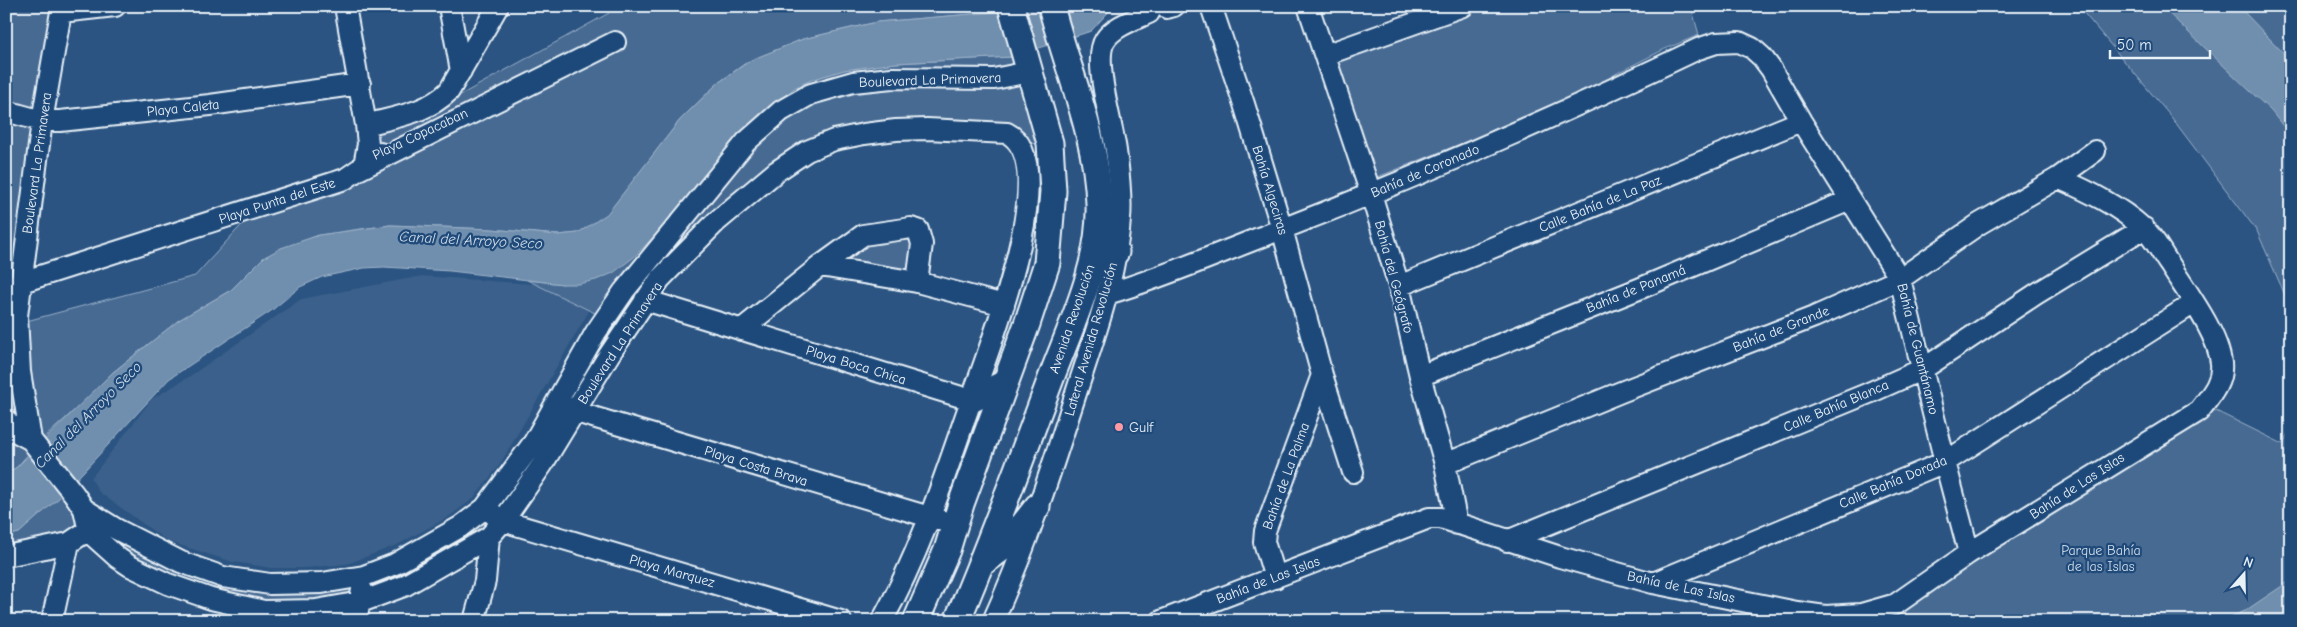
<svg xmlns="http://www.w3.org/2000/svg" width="2297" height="627" font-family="'Comic Neue',sans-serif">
<rect width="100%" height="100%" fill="#2b5482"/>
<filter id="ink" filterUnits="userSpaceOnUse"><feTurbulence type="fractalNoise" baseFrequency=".02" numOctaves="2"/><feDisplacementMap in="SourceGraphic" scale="10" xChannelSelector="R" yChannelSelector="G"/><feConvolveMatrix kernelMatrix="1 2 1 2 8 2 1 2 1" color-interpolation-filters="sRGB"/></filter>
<g filter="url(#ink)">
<path fill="#3a608b" d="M422 276 560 286 592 306 499 466 473 499 447 518 397 545 347 564 306 568H271L233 562 167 541 99 492 91 478 152 399 190 376 301 299Z"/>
<path fill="#476b93" stroke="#98aec6" d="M6 6H59L19 323 195 276 246 220 361 177 370 128 455 98 609 13 606 6H990L996 12 877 22 803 39 747 62 718 83 680 120 607 215 578 233 558 235 491 229 390 225 319 235 263 258 231 290 179 320 112 373 88 398 35 446 17 467 6 474V443L17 433 6 420Z
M1479 6H1691L1699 35 1665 49 1619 72 1578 97 1375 178 1336 63 1340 58Z
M2078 6H2291V309L2257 231 2172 118Z
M1024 53 1050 143 1020 144 927 129 807 151 660 279 503 521 438 567 316 610 168 584 89 532 6 556V536L19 533 69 488 103 520 223 577 364 576 485 508 605 318 527 280 563 284 653 236 668 222 762 113 796 87 811 80 844 70 896 63 1012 57Z
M911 228 917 282 820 266 849 244Z
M2214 410 2283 444 2291 426V621H1860L1913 601 2205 420Z"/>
<path fill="#708ead" stroke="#a0b6cb" d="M1010 6H1114L1091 31 1012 57 896 63 844 70 811 80 796 87 762 113 668 222 634 257 613 273 596 280 578 284H563L450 271 384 267 364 268 322 277 300 287 271 311 169 379 59 498 19 533 6 536V474L17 467 112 373 179 320 231 290 263 258 281 248 319 235 390 225 491 229 558 235 578 233 607 214 680 120 718 83 751 60 803 39 877 22 996 12Z
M2161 6H2237L2245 13 2291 61V136L2271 111Z
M2291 580V621H2221L2245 611Z"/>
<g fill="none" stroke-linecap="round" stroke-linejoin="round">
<defs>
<path id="minor" d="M345 6 366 125 368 144 365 160 380 153
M449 6 461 71
M1211 6 1244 104 1282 229 1322 375 1353 472
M1308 6 1371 194 1399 286 1420 376 1445 464 1457 524
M1167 8 1174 6
M61 12 115 6
M1325 55 1463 6
M6 111 42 121H60L210 105 360 84
M366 125C395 117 427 113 449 91L498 6
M820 266 917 282 1004 305
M1399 286 1801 121
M6 287 345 179 358 170 615 42
M1107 294C1165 277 1221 252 1277 231 1420 176 1560 115 1698 49L1716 43 1739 42 1752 48 1762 57 1771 69 1801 121 1900 279 1945 462 1969 553
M645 300 971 400
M741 330 820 266 863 235 911 228 918 230 922 244 917 282
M1420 376 1641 288 1850 200
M564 406 576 412 943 521
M6 420 18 433 31 440 74 494 84 509 89 532 118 558 130 566 168 584 211 599 264 611 316 610 361 602 404 586 489 537 503 521 542 465 609 355 660 279 716 222 777 171 807 151 834 140 864 134 896 130 927 129 1007 133C1064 161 988 351 973 395 946 472 922 549 882 621
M31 440 20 372 17 316 42 121 62 6
M1445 464 1621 392 1814 317 1900 279 1979 224 2058 178 2095 151
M84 509 116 529 181 562 223 577 270 584 322 583 364 576 395 564 460 527 485 508 534 442 596 332 624 291 746 142 781 111 811 94 853 82 892 78 994 79 1029 72
M493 514 503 521 841 621
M1507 541 1869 393 1923 369 2036 294 2144 228
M6 556 69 543 99 523
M1275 578 1264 542 1265 531 1322 375
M1653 583 1945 462 2194 303
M52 621 69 543
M356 621 362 590
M474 621 485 581 489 537
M993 621C1027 546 1053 465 1078 387 1096 332 1116 276 1120 219 1122 197 1119 173 1116 151 1113 126 1092 60 1105 40 1114 26 1134 20 1149 13
M1161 621 1429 518H1441L1560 557 1653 583 1797 612 1825 616 1861 614 1896 604 1969 553 2199 411C2210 396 2223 383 2221 363 2218 333 2186 291 2170 265 2161 253 2155 238 2143 228 2119 206 2088 191 2058 178"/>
<path id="major" d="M1102 214 1116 252
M971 400 1003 384
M981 564 1008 544 1037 507
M916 621 947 550 961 504 1027 324 1047 263 1053 191 1050 143 1011 6
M957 621C991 542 1020 462 1050 381 1071 325 1101 265 1099 204 1097 135 1068 72 1051 6"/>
</defs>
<use href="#minor" stroke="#e8f1f8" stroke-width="24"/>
<use href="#major" stroke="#e8f1f8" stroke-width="29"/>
<use href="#minor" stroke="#1f4a7a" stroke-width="20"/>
<use href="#major" stroke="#1f4a7a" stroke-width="25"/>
</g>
</g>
<circle fill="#ff9aa2" stroke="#1f4a7a" stroke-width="2" cx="1119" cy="427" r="5"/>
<g text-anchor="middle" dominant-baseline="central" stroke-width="4.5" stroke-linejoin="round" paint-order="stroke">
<g font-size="14" fill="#e8f1f8" stroke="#1f4a7a">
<text transform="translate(930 80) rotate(-2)">Boulevard La Primavera</text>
<text transform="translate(183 108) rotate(-6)">Playa Caleta</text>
<text transform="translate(420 134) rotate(-25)">Playa Copacaban</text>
<text transform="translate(37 163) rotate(-82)">Boulevard La Primavera</text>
<text transform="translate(1425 171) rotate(-23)">Bahía de Coronado</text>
<text transform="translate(1270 190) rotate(73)">Bahía Algeciras</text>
<text transform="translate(277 201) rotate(-18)">Playa Punta del Este</text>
<text transform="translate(1600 204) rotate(-22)">Calle Bahía de La Paz</text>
<text transform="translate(1394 277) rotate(75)">Bahía del Geógrafo</text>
<text transform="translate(1636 289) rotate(-22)">Bahía de Panamá</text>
<text transform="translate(1072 319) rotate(-71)">Avenida Revolución</text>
<text transform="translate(1781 329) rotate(-22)">Bahía de Grande</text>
<text transform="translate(1091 339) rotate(-74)">Lateral Avenida Revolución</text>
<text transform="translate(620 343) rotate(-57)">Boulevard La Primavera</text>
<text transform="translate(1918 349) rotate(76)">Bahía de Guantánamo</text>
<text transform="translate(856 365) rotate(17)">Playa Boca Chica</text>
<text transform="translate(1836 406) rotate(-23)">Calle Bahía Blanca</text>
<text transform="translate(756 466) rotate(17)">Playa Costa Brava</text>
<text transform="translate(1286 476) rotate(-70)">Bahía de La Palma</text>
<text transform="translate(1893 482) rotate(-23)">Calle Bahía Dorada</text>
<text transform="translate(2077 486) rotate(-33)">Bahía de Las Islas</text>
<text transform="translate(672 571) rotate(16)">Playa Marquez</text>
<text transform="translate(1268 580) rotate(-21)">Bahía de Las Islas</text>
<text transform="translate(1681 587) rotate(12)">Bahía de Las Islas</text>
</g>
<g font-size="14" fill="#e8f1f8" stroke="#1f4a7a" text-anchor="start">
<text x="1129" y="427">Gulf</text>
</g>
<g font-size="14" fill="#d0dde9" stroke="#1f4a7a">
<text x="2101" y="550">Parque Bahía<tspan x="2101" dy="16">de las Islas</tspan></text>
</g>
<g font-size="15" font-style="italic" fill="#d0dde9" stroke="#1f4a7a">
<text transform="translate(471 240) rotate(3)">Canal del Arroyo Seco</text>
<text transform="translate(88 415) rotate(-45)">Canal del Arroyo Seco</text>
</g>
</g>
<rect width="2297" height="627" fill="none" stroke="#1f4a7a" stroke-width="25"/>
<rect x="12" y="12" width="2272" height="602" fill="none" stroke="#e8f1f8" stroke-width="2" filter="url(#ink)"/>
<g transform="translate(2244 574) rotate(20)" stroke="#1f4a7a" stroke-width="4" paint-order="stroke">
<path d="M0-4L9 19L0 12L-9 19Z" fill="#e8f1f8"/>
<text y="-8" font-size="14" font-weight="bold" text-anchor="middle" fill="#e8f1f8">N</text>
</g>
<path d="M2110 50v8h100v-8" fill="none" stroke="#e8f1f8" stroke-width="2.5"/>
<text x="2117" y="50" font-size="15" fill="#e8f1f8" stroke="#1f4a7a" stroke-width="4" paint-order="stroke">50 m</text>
</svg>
